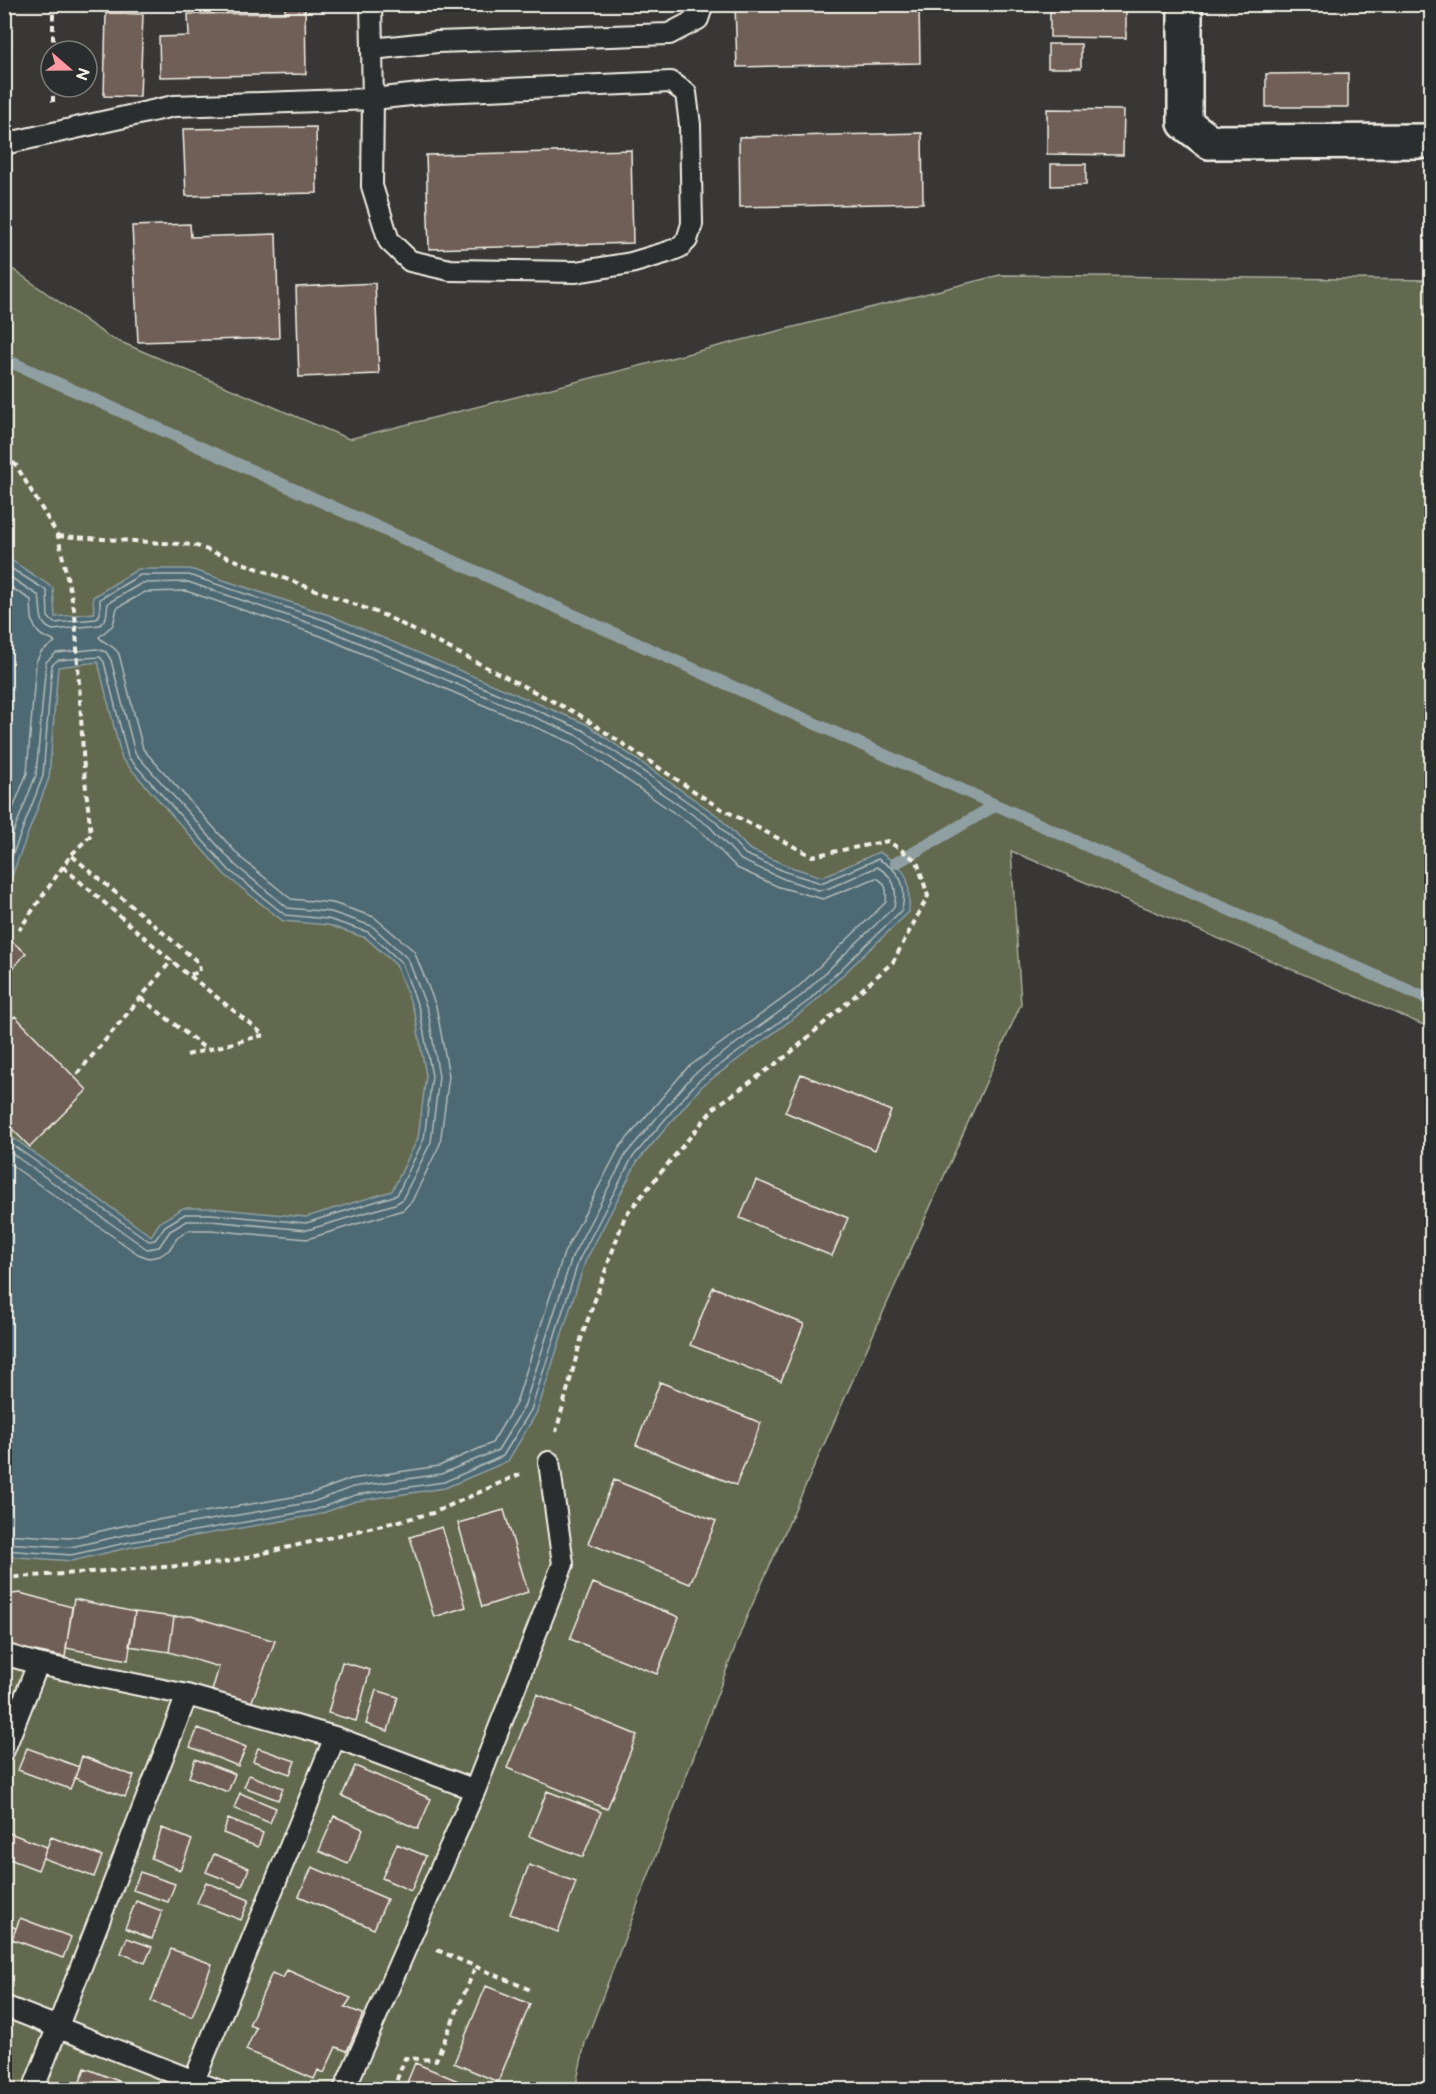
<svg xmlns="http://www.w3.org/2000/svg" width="1436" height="2094" font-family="'Balsamiq Sans',sans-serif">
<rect width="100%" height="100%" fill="#383736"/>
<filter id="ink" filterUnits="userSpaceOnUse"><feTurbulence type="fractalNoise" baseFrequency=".0167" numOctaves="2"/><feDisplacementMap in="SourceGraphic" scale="12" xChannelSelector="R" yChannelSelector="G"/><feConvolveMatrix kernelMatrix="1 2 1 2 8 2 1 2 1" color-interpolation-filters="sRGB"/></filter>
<g filter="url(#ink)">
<path fill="#62694f" stroke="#abad9c" stroke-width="1.5" d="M4 263 109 337 349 439 1000 275 1431 280V1028L1011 851 1021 1004 745 1621 585 2043 575 2089H5Z"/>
<path fill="#4e6973" stroke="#909fa2" stroke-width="1.5" d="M5 556 53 588 55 617 94 613 93 597 138 569H190L329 615 586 724 718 816 749 849 788 866 822 877 879 852C910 871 909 877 909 912L810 1006 702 1086 637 1162 585 1262 537 1412 508 1461 445 1488 356 1501 317 1515 131 1547 72 1561 5 1556V1132L151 1236 160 1222 183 1208H211L306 1217 392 1191 418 1138 426 1076 415 1014 396 965 366 938 328 925 283 921 225 875 122 759 98 662 58 667 49 778 5 894Z"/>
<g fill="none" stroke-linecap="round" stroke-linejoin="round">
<path stroke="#b2bbb9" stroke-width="1.5" d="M4 564 47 591 48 617 54 623 96 619 100 614V599L140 575H189L327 621 583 730 714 820 745 854 786 872 821 883 878 859C901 871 907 885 902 910L807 1002 698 1081 632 1158 579 1260 531 1410 503 1456 444 1482 355 1495 315 1510 130 1542 71 1555 4 1550
M4 573 39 596C42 609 37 625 53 630L100 625 106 618 108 603 142 583 188 582 324 628 579 736 709 826 741 860 784 879 818 890 827 889 877 867C894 876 898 889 894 907L801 996 693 1075 626 1154 572 1257 524 1407 498 1450 441 1474 353 1487 313 1502 129 1534 71 1547 4 1543
M4 583 31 600C32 613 30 626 41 635 46 638 51 639 55 642L41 652 36 662 27 773 4 831
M4 856 36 775 46 662 56 653 97 649 106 652 111 660 135 753 235 865 288 908 331 912 372 926 408 959 428 1011 439 1077 431 1142 402 1200 395 1204 307 1230 211 1221H187L170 1231 159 1247 147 1249 4 1148
M4 877 43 776 52 665 58 660 100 657 104 662 128 757 229 870 285 915 328 919 368 932 402 963 420 1012 432 1076 424 1139 397 1195 306 1223 211 1214H185L165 1226 155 1240 149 1241 4 1139
M4 1160 138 1254 149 1258 160 1256 169 1250 177 1238 189 1230H210L307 1239 403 1210 412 1201 440 1144 449 1076 436 1006 414 951 374 917 333 903 291 899 241 858 143 749 119 654C113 644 104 644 99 637L113 625 117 608 145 592 186 591 321 636 575 744 703 833 737 868 779 887 823 899 876 878C887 882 887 892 886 902L796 989 687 1068 619 1148 564 1253 516 1403 492 1443 439 1466 351 1479 310 1494 127 1525 70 1538 4 1534"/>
<path stroke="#909fa2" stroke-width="12" d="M4 359 1432 1001
M896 863 996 805"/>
</g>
<path fill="#705f57" stroke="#f4f1e8" stroke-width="1.5" d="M285 4H305L306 74 160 77 159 37 189 36 188 14 285 13Z
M735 4H919L920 63 737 67Z
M1050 4H1126V38L1050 37Z
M106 13 143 14 140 97 104 96Z
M4 39H11L8 113H4Z
M1048 44H1081V68H1048Z
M1430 72H1432V106H1430Z
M1348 73V107H1266V74Z
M1047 109 1124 110 1123 155 1047 154Z
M316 127 317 193 186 196 183 129Z
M922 133 923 203 740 207 739 137Z
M631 150 633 243 429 249 426 155Z
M1051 164H1086V185L1051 186Z
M190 224 191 237 276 234 279 338 138 342 132 226Z
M375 283 379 374 299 377 296 287Z
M4 935 26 953 4 979Z
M15 1016 87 1090 30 1147 4 1121V1026Z
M801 1074 891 1111 875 1150 785 1112Z
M756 1180 848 1218 832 1256 740 1218Z
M713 1287 804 1324 781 1381 690 1345Z
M660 1382 761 1423 736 1485 636 1445Z
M614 1480 716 1521 690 1584 588 1543Z
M504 1510 528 1592 482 1607 458 1523Z
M442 1527 466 1607 434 1617 410 1537Z
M593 1583 679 1617 657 1674 570 1639Z
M20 1593 72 1607 65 1657 4 1645V1595Z
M74 1599 135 1612 128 1660 66 1648Z
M135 1612 174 1617 169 1652 129 1646Z
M191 1616 275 1641 250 1706 212 1691 219 1667 169 1652 174 1617Z
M342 1662 370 1670 356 1721 328 1713Z
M376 1690 398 1697 388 1731 366 1724Z
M537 1694 637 1735 607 1809 507 1768Z
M198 1728 246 1747 238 1766 190 1747Z
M27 1748 79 1767 70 1789 18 1770Z
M258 1748 295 1761 290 1774 253 1761Z
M82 1756 134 1776 125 1797 75 1778Z
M195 1759 235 1774 228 1792 189 1777Z
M355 1766 431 1799 418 1829 342 1796Z
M249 1775 283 1788 278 1800 244 1787Z
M547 1791 601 1812 583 1857 529 1836Z
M240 1793 276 1808 270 1823 234 1808Z
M334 1816 363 1829 348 1864 319 1851Z
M228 1819 263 1833 258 1847 223 1833Z
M162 1828 192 1840 180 1870 151 1858Z
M4 1831 47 1847 38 1870 4 1857Z
M51 1837 102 1856 94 1877 43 1858Z
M397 1844 426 1856 411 1891 382 1878Z
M214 1854 249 1868 242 1886 206 1872Z
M529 1865 576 1882 558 1932 510 1914Z
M312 1867 387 1899 374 1929 299 1896Z
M140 1872 175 1884 168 1902 133 1890Z
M206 1882 249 1900 241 1920 197 1903Z
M136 1901 162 1911 152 1939 125 1928Z
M20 1918 71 1937 63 1958 12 1939Z
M4 1924 16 1928 8 1951 4 1949Z
M127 1938 152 1947 145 1963 121 1953Z
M171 1949 212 1964 192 2017 151 2001Z
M287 1970 351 1998 345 2007 363 2014 347 2051 336 2047 324 2073 318 2070 314 2079 246 2050 256 2028 249 2025 272 1973 283 1978Z
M486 1986 530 2004 498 2082 454 2063Z
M415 2063 480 2090H404Z
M85 2068 142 2090H77Z"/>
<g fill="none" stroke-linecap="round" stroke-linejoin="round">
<defs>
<path id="lane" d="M371 4 372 49
M671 82 686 93 690 125 692 224 687 240 680 247 668 252 631 263 576 272 450 270 410 261 389 241 372 186 373 99 439 92Z
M4 144 174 106 373 99 372 49 437 42 669 34 698 19 703 4
M4 1654 38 1664 187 1695 335 1737 194 2081
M335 1737 475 1790 563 1564 549 1462
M4 1750 38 1664
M4 2006 217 2090
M33 2090 187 1695
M344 2090 475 1790"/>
<path id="street" d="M1185 4V123L1210 142 1432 141"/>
</defs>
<use href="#lane" stroke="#f4f1e8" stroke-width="24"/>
<use href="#street" stroke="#f4f1e8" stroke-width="38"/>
<path stroke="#f4f1e8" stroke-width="4" stroke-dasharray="6 4.5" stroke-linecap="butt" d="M53 51V4
M53 102V87
M4 456 16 465 58 536 75 613 84 770 91 835 71 855 19 930
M58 536 194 545 386 616 578 714 718 807 812 856 888 841 917 861 928 896 893 962 788 1055 714 1108 625 1216 582 1336 556 1432
M63 867 188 975 200 972 199 963 71 855
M141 998 206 1049
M187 1055 264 1035 189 975
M77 1074 172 960
M4 1578 222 1563 433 1513 520 1474
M437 1950 533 1991
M393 2090 405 2058 436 2060 476 1966"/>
<use href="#lane" stroke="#2a2d2e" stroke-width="20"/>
<use href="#street" stroke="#2a2d2e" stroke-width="33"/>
</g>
</g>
<rect width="1436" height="2094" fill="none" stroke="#2a2d2e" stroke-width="24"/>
<rect x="12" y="12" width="1412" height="2070" fill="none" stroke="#f4f1e8" stroke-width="2" filter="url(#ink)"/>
<g transform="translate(69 69) rotate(110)"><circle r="28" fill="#2a2d2e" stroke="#7b7b78" stroke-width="1.5"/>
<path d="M0-4.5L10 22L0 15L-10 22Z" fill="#ff9aa2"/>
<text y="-9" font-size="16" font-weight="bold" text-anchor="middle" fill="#f4f1e8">N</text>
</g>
</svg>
